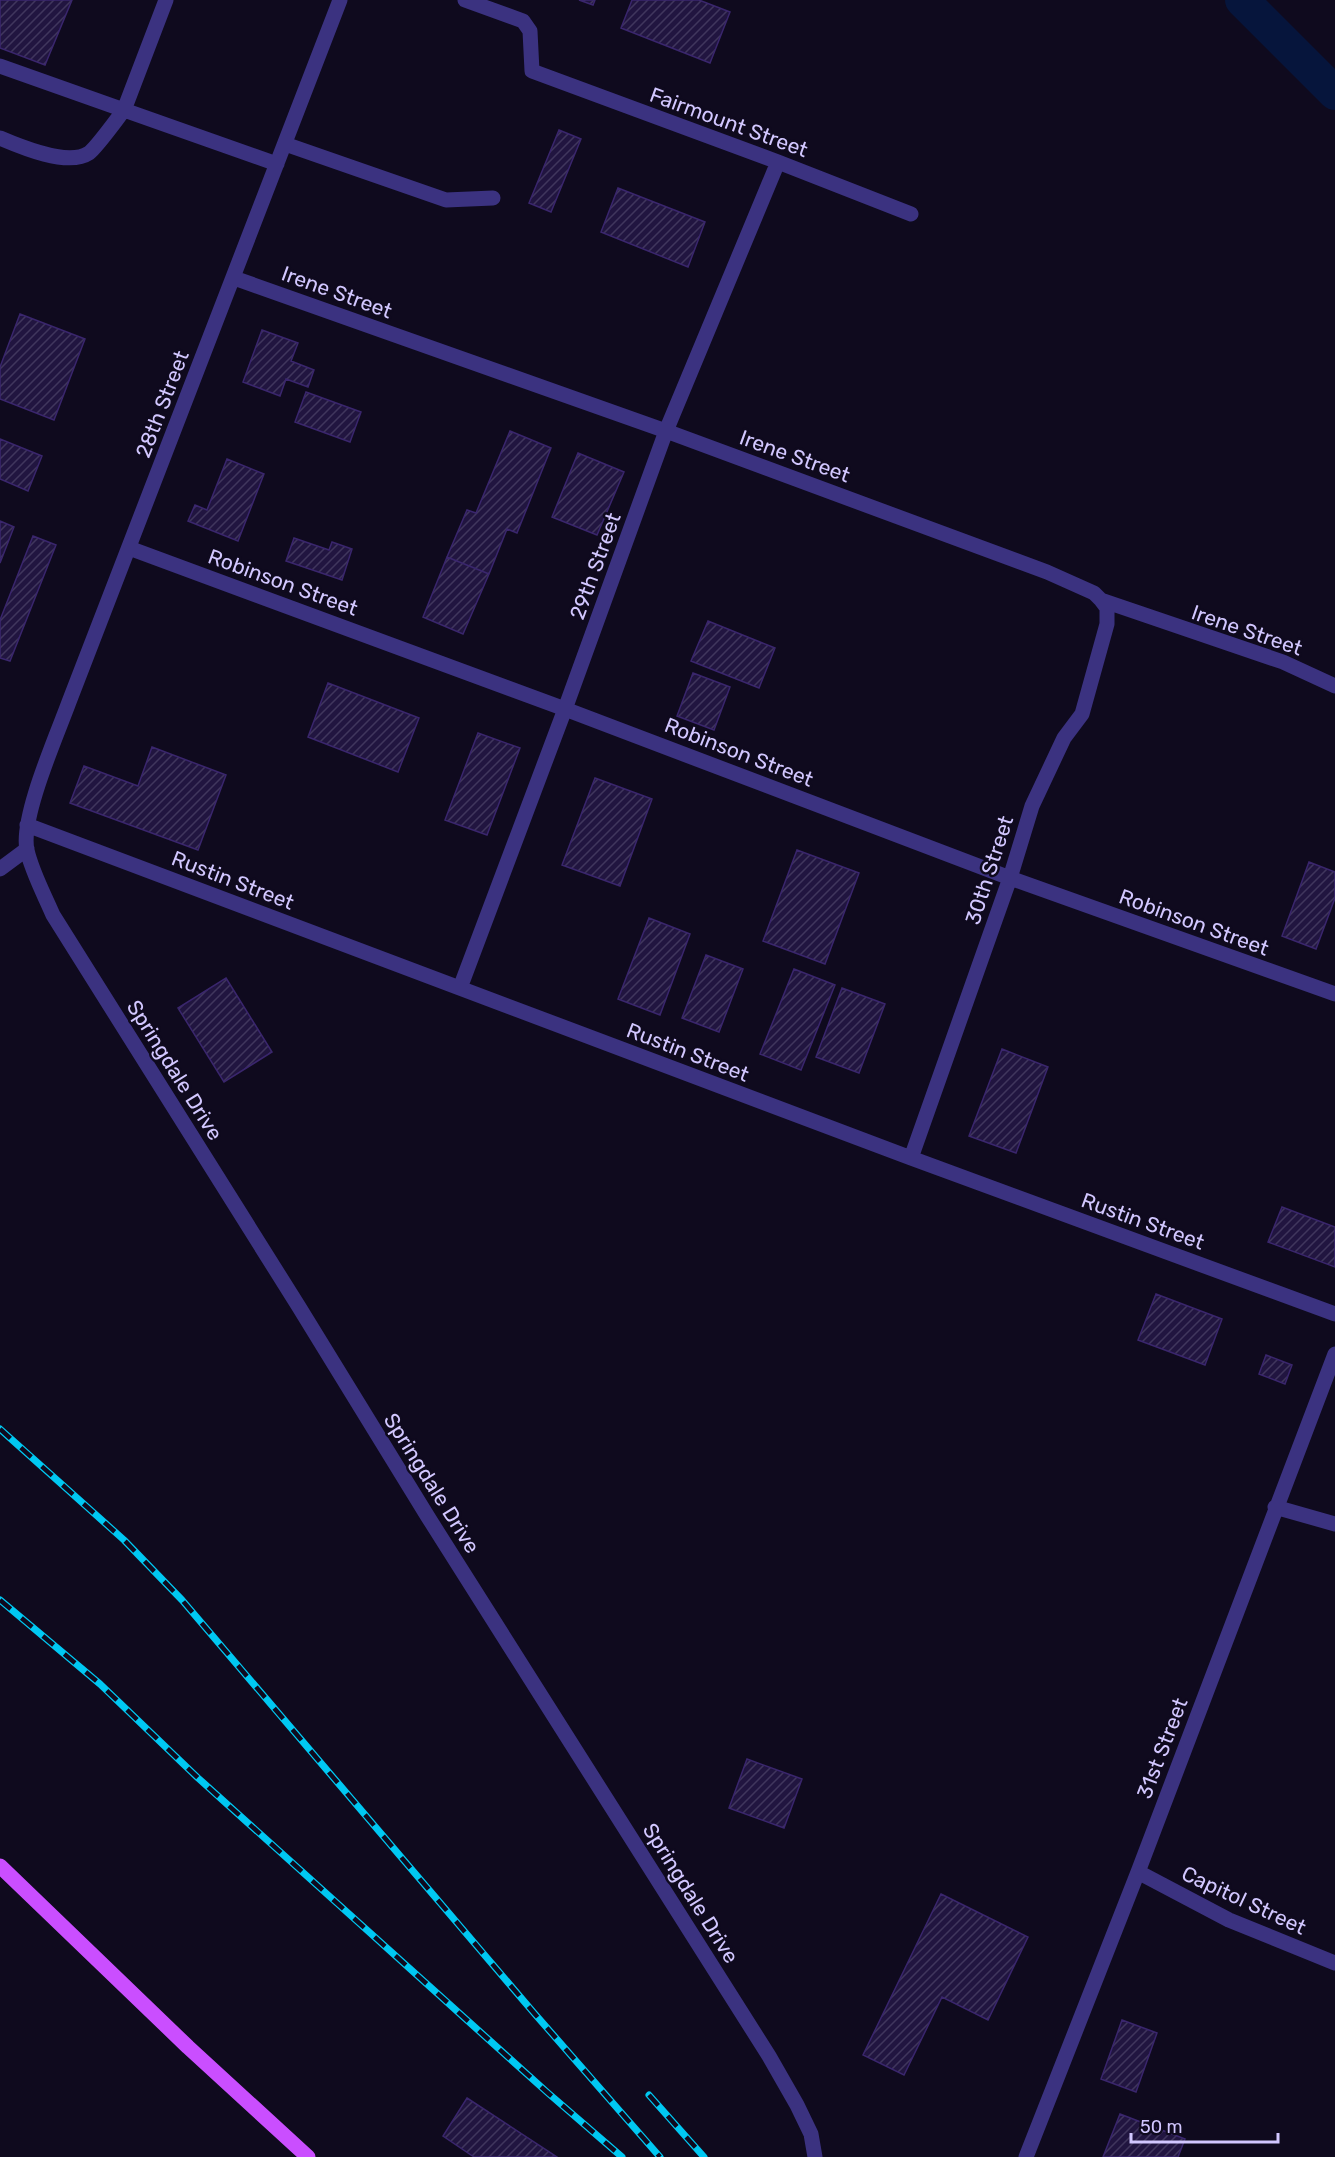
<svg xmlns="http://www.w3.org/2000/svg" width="1335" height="2157" font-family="Rubik,sans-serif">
<defs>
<pattern id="building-hatch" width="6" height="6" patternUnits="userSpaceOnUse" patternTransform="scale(1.5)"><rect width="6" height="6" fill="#211540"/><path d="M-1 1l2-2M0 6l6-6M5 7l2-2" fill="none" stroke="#40365d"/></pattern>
</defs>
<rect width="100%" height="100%" fill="#0f0a1e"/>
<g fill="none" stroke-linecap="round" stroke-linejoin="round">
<path stroke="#06153c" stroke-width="34" d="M1242 0 1335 93"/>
</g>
<path fill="url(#building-hatch)" stroke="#3a266d" stroke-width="1.5" d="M0 0H72L45 65 0 48Z
M579 0H595L593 5Z
M632 0H699L730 12 710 63 621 28Z
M559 130 581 139 551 212 529 203Z
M618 188 705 222 688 267 601 232Z
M20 314 85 339 54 420 0 399V367Z
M262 330 298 343 291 361 314 370 308 387 286 379 280 396 243 382Z
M306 392 361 412 350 442 295 422Z
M510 431 551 448 517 533 507 529 489 574 447 557 467 510 476 513Z
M0 439 42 456 28 491 0 479Z
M578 453 624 472 597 535 552 517Z
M227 459 264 474 238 541 188 521 195 505 207 510Z
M0 521 14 527 0 563Z
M33 536 56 545 10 661 0 658V620Z
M294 538 329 550 332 542 352 549 342 580 286 561Z
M447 557 489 574 463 634 423 617Z
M708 621 775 648 759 688 691 661Z
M693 673 730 687 714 730 677 716Z
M328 683 419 718 398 772 308 737Z
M478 733 520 748 487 835 445 820Z
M152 747 226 775 198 850 70 803 84 766 138 786Z
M595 778 652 799 620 886 562 865Z
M797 850 859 873 825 964 763 941Z
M1309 862 1335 872V898L1316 949 1282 936Z
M649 918 690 934 660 1015 618 999Z
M706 955 743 969 719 1032 682 1018Z
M794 969 835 985 801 1070 760 1054Z
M226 978 272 1052 224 1082 178 1008Z
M842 988 885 1004 859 1073 816 1057Z
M1002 1049 1048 1067 1016 1153 969 1136Z
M1282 1207 1335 1227V1267L1268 1242Z
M1156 1294 1222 1319 1205 1365 1138 1340Z
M1266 1355 1292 1365 1285 1384 1259 1374Z
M747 1759 802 1779 784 1828 729 1808Z
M941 1894 1028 1937 988 2020 942 1997 904 2075 863 2055Z
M1122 2020 1157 2033 1136 2092 1101 2079Z
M467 2098 557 2157H474L443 2136Z
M1120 2114 1185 2139 1178 2157H1103Z"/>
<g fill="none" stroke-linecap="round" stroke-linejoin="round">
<path stroke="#3b3280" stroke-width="15" d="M166 0 124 110 277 164
M340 0 69 702C57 735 20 818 27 850 32 872 44 894 53 915L299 1307 428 1517 769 2056 797 2105 811 2134 815 2157
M465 0 523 21 530 31 532 71 778 162 911 214
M0 66 124 110C117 119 97 147 89 153 68 167 21 147 0 138
M285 144 446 200 493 198
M234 278 666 431 1047 572 1094 593 1101 600 1283 662 1335 686
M129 548 565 709 1010 878 1335 994
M27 825 911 1158 1335 1314
M0 869 27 849
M460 988 565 709 666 431 778 162
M911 1158 1010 878 1032 806 1064 738 1082 714 1107 624V608L1101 600
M1275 1507 1335 1524
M1138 1872 1229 1920 1335 1963
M1026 2157 1138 1872 1335 1354"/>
<path stroke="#ca4eff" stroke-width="15" d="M0 1866 188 2047 308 2157"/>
<defs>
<path id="rail" d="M0 1429 124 1540 182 1600 534 2013 660 2157
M0 1600 100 1684 198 1778 548 2093 622 2157
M649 2095 704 2157"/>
</defs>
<use href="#rail" stroke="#00c8f2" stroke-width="7"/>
<use href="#rail" stroke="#0f0a1e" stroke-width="4.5" stroke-dasharray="14" stroke-linecap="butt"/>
</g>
<g text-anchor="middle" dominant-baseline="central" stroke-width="5" stroke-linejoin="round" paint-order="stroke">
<g font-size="21" fill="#d2c7ff" stroke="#0f0a1e">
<text transform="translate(729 122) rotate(20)">Fairmount Street</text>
<text transform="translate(337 292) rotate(20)">Irene Street</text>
<text transform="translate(162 404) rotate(-69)">28th Street</text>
<text transform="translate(795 456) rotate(20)">Irene Street</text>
<text transform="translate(595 566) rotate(-70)">29th Street</text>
<text transform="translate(283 582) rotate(20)">Robinson Street</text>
<text transform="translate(1247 630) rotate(19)">Irene Street</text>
<text transform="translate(739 752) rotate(21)">Robinson Street</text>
<text transform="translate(989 870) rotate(-72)">30th Street</text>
<text transform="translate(233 880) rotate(21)">Rustin Street</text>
<text transform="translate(1194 922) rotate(20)">Robinson Street</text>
<text transform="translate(688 1052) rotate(21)">Rustin Street</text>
<text transform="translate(175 1070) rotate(58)">Springdale Drive</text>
<text transform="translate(1143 1221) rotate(20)">Rustin Street</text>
<text transform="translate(432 1483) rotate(58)">Springdale Drive</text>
<text transform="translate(1162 1748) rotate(-69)">31st Street</text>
<text transform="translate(691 1893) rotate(58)">Springdale Drive</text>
<text transform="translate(1244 1900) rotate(25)">Capitol Street</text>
</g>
</g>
<path d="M1131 2133v9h147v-9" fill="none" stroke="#d2c7ff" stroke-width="3"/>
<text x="1140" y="2133" font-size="18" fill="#d2c7ff" stroke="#0f0a1e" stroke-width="4.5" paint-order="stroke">50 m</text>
</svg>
